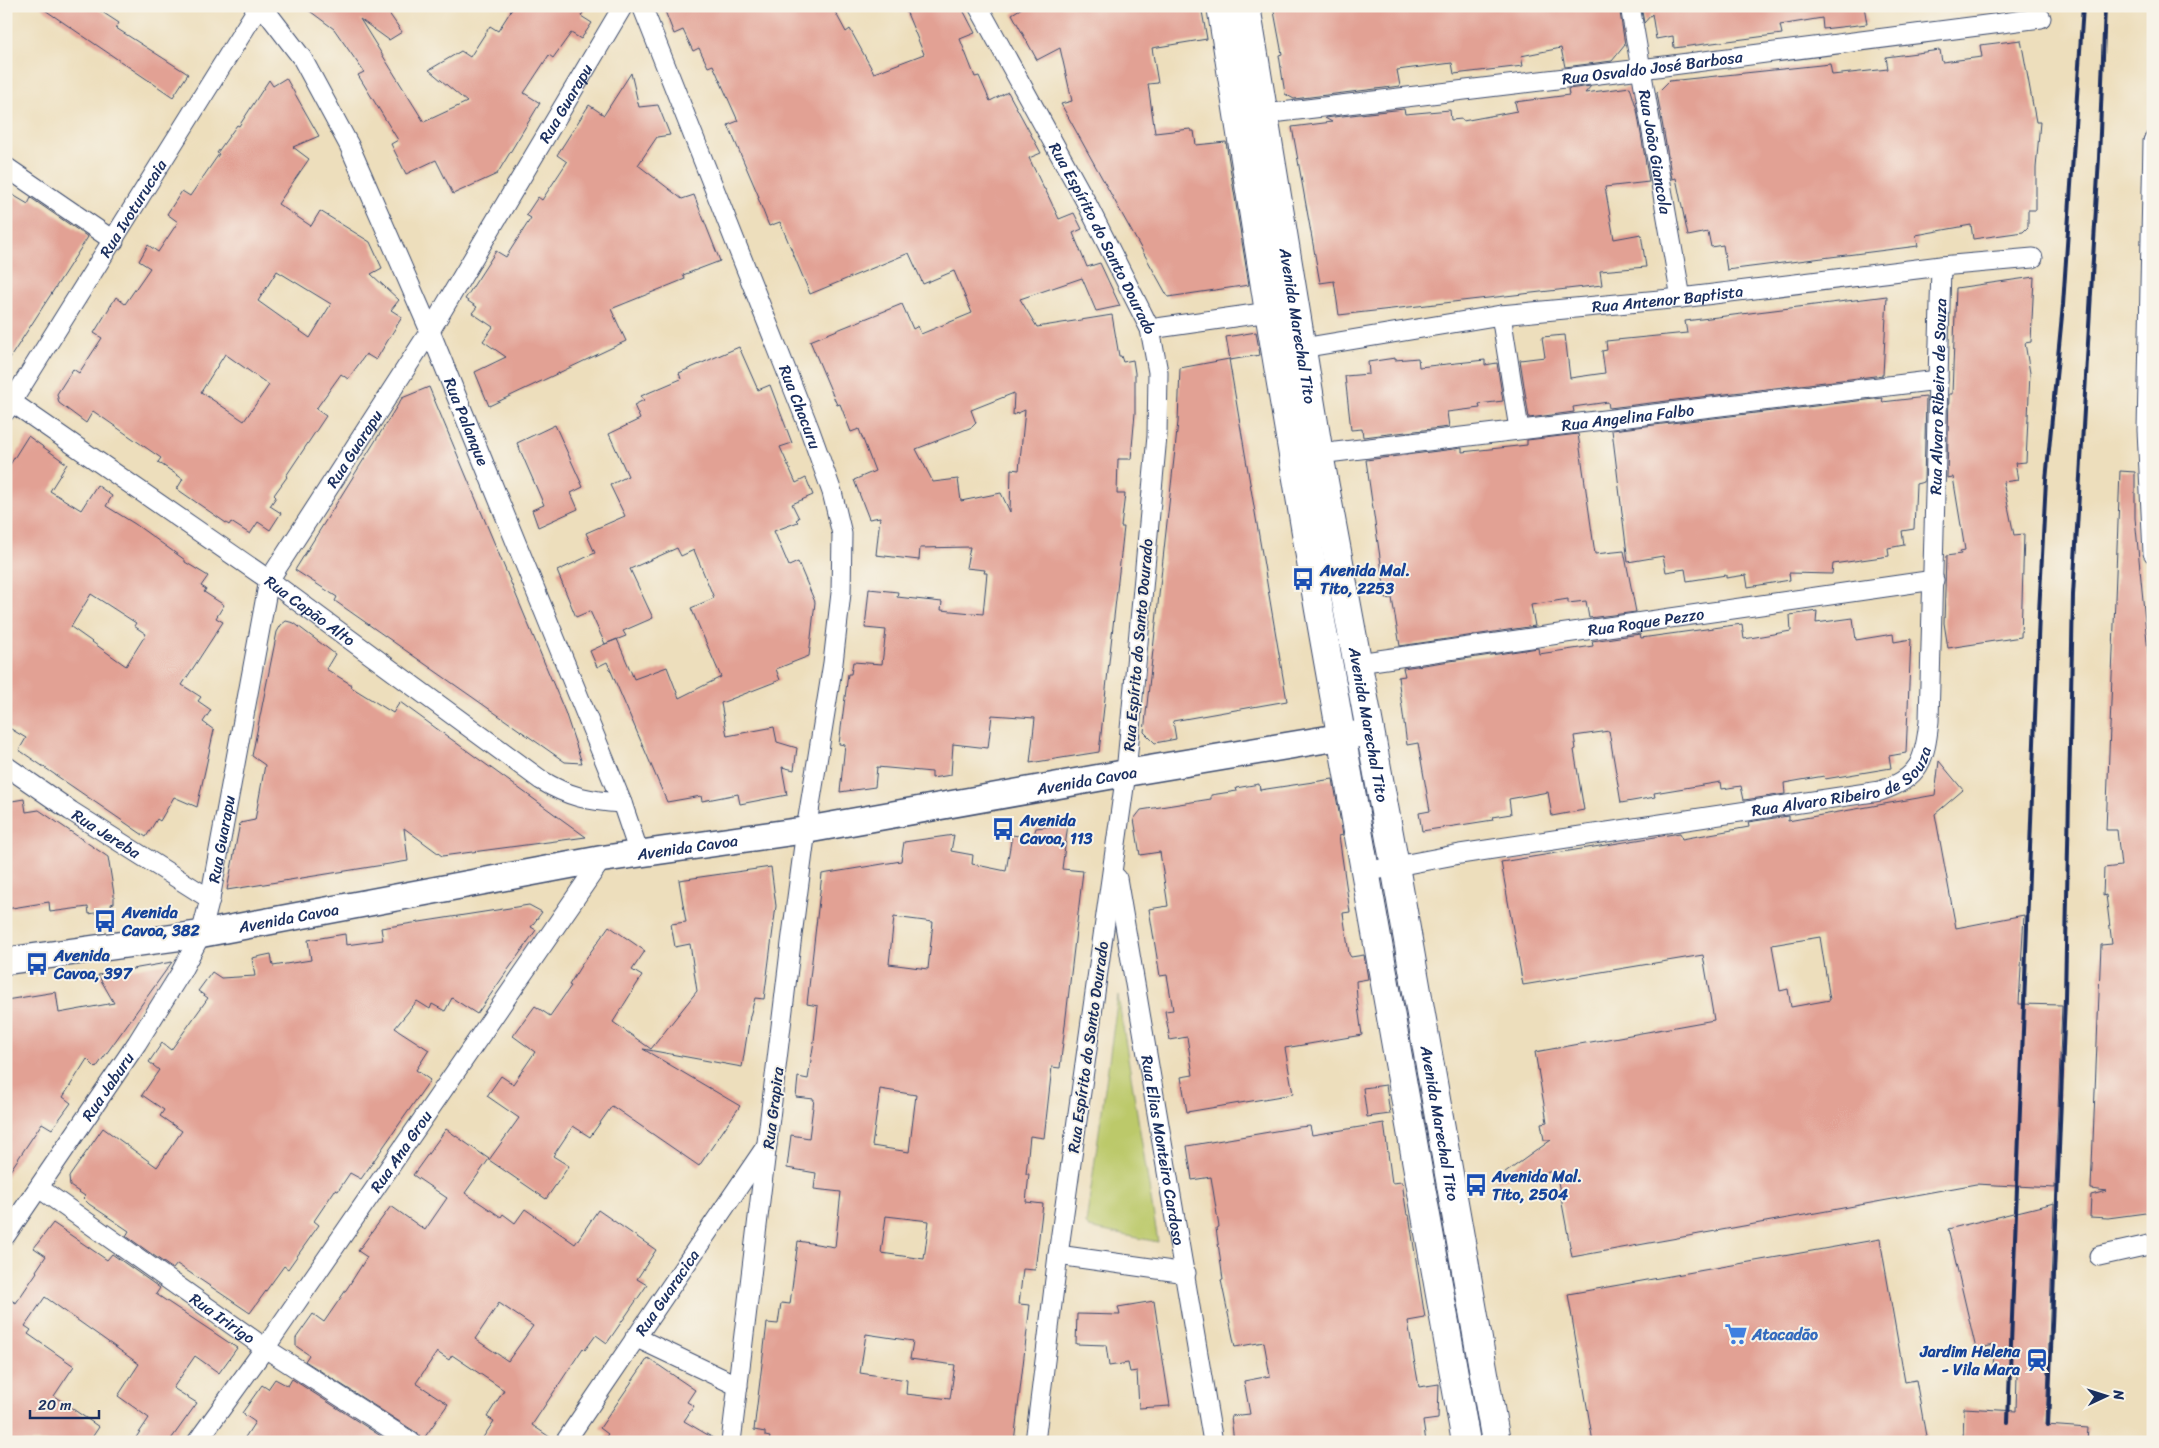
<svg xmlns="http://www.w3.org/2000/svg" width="2159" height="1448" font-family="Sriracha,sans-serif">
<rect width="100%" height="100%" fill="#f7f3e8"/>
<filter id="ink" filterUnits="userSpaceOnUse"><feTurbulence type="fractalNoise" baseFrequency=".02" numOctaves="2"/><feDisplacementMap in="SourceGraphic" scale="10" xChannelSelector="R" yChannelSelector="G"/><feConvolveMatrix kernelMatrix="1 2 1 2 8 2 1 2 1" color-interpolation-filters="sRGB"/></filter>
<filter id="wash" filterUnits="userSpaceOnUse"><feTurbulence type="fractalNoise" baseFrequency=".0096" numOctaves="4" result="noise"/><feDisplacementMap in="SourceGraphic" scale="20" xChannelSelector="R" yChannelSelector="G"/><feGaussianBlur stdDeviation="1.12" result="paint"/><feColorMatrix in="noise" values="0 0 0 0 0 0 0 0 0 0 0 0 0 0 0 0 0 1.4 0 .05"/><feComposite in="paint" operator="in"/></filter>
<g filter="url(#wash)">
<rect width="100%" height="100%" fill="#eddebc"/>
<path fill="#bcc96b" stroke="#6c7c64" d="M1118 996 1158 1242 1089 1228 1086 1224Z"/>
<g id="blocks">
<path fill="#e2a194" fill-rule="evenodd" d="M39 6H93L119 23 116 28 188 74 173 97Z
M303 6H384L402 32 389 40 360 19 424 122 467 102 429 70 461 51 470 57 490 26 498 31 514 6H587L581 16 592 23 581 39 571 33 553 58 549 55 524 93 540 103 497 174 453 194 436 160 406 174 391 144 398 140 358 75 364 72 334 29Z
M663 6H832L846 32 850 29 874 73 924 54 904 6H961L975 33 960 39 975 77 979 76 990 101 1008 92 1041 153 1029 158 1044 189H1045L1059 219 1074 213 1082 229 1073 233 1087 267 1100 263 1120 306 1096 311 1082 278 1020 299 1037 327 1112 315 1119 356H1121L1123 362 1133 360 1135 373V413L1131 459H1118L1117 494H1125L1121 527H1124L1099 752 1030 763 1035 718 992 715 988 748 953 744 951 775 932 778V772L877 767 875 787 840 792 845 745 839 744 848 674H851L853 662 882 664 886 630 865 628 869 589 898 592 897 597 942 602 941 610 983 614 987 573H984L985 570 966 568 970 547 920 548 919 560 876 555 880 517 869 519 854 480 875 471 859 429 851 432 840 404 837 405 810 341 902 304 913 329 918 326 921 334 972 313 954 271 923 284 909 253 810 294 780 222 769 226 758 198 759 197 728 125 738 121 713 65 708 67 699 48 693 51 683 30 674 34ZM1014 393 1013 415 1025 410 1019 470 1011 469 1010 512 1001 493 961 501 958 479 933 482 916 449 972 427 976 423 971 410Z
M1025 6H1201L1207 39 1152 48 1158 83 1148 84 1155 133 1190 129 1191 131H1194L1196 145 1226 142 1249 285 1168 297 1061 104 1072 101 1060 48 1037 60 1012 14Z
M1273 6H1619L1625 45 1612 61 1565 67 1561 48 1521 56 1523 66 1454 74 1452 63 1397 70 1400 86 1294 99 1285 94 1279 55 1282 54Z
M1641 6H1864L1867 24 1823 29 1822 18 1780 25 1782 34 1674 48 1673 36 1656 39 1652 14 1644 23Z
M2021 40 2036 122H2040L2036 168V210H2028V227L2023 232 1973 239 1971 225 1916 235 1918 246 1727 270 1723 245 1711 247 1708 232 1688 236 1676 178 1672 179 1657 93 1669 81 1830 64 1832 75 1888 69 1886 57 1940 50 1942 62 1982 57 1980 45Z
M631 73 639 107 658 105 670 135 657 137 638 165 682 199 694 195 720 261 683 275 685 279 611 309 626 341 489 406 475 372 506 357 483 341 493 327 472 313 477 307 465 299 496 251 506 257 531 218 526 215 538 197 542 200 567 162 557 155 589 105 604 115Z
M286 78 319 136 293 147 309 159 278 204 311 226 320 211 370 242 382 268 371 274 399 300 391 310 402 317 376 360 366 354 348 379 341 374 316 409 326 416 286 476 287 477 274 495 276 497 270 506 281 513 270 530 258 522 250 534 231 522 229 525 177 489 183 479 158 462 161 458 93 411 86 423 59 403 57 394 73 369 79 373 102 338 94 333 116 297 125 304 150 268 139 261 148 245 158 252 178 222 167 214 182 191 190 196 219 154 217 153 237 125 239 126 269 80 273 86ZM277 271 331 304 310 338 258 301ZM225 354 269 385 244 421 201 392Z
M1591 86 1585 93 1630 87 1637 110 1649 182 1605 187 1614 239 1641 234 1646 267 1600 271 1602 285 1339 315 1334 281 1320 283 1292 127 1332 122 1325 118 1404 109 1405 114 1450 110 1451 120 1462 119 1463 121 1517 111 1515 102 1569 95 1568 89Z
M6 191 28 204 31 198 88 237 6 364Z
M2034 277 2031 342 2025 343 2030 373 2026 462 2015 463 2018 480 2003 482 2014 535 2024 534 2021 637 1948 648 1944 623 1946 556 1961 554 1960 551 1965 550 1953 477 1947 478 1949 394H1952L1956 288Z
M1887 296 1883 375 1609 408 1608 402 1573 407 1574 412 1529 418 1520 360 1545 357 1542 337 1565 335 1570 378 1605 373 1602 351 1607 350 1606 341 1687 333 1685 321Z
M1256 332 1260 355 1230 360 1226 337Z
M739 347 758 390 770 385 792 443 780 447 796 483 806 478 813 495 792 504 799 518 796 520 798 522 774 531 789 566 798 562 815 602 809 656 776 669 780 680 721 703 727 736 774 727 777 742 797 748 794 770 782 767 787 795 740 804 738 794 702 801 701 796 667 802 607 662 597 667 590 651 605 644 590 611 576 617 557 571 595 553 586 533 625 516 610 485 628 476 609 434 640 419 634 405 644 400 641 396 681 379 679 373ZM677 548 681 556 694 550 714 598 691 608 721 677 679 698 667 667 634 679 617 639 605 644 626 636 623 631 653 618 630 569Z
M1395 358V360L1418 358 1419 367 1485 360V365L1497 363 1503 401 1479 404 1480 408 1447 412 1449 427 1363 437 1362 429 1351 430 1345 376 1369 374 1368 362Z
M1229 359 1287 701 1173 721 1176 739 1155 743 1144 732 1178 422 1180 368Z
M429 387 565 712 582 763 565 762 335 601 337 597 295 570 402 398Z
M1926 397 1924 482 1916 484 1914 529 1902 531 1904 545 1888 548 1889 556 1833 564 1832 574 1789 573 1790 580 1748 587 1746 575 1726 578V575L1687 581 1685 569 1666 572 1663 556 1628 562 1612 430 1883 398 1882 402Z
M555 425 583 487 571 493 578 509 538 527 532 510 544 505 517 443Z
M1578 434 1595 554 1624 551 1636 612 1589 618 1586 601 1568 603V599L1531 605 1535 626 1400 646 1392 598 1386 599 1366 460 1462 448V452L1527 445V440Z
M28 436 67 464 50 491 81 510 97 485 112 496 106 506 135 524 185 560V562L208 576 201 586 206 589 204 592 224 605 216 618 223 622 182 685 201 697 198 701 211 710 203 722 214 730 197 807 174 797 160 821 157 819 146 837 19 750 26 738 6 726V471ZM91 594 136 623 134 626 146 634 126 666 71 627Z
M2120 471 2135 472V518L2153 703V1212L2108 1218 2090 1217 2091 1195 2107 1191 2091 1189 2101 945 2112 944 2106 895 2103 896 2104 868 2121 866 2117 830H2106Z
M1817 611 1816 623 1853 618 1856 640 1893 634 1894 642 1911 639 1906 753 1889 756 1891 768 1825 779 1824 776 1784 783 1785 794 1744 800 1741 786 1722 789 1721 782 1654 793 1655 797 1621 803 1609 731 1574 736 1576 749 1574 750 1584 810 1552 816 1548 792 1509 799 1511 814 1492 817 1493 820 1422 831 1419 813 1430 811 1418 743 1407 745 1398 677 1405 676 1403 668 1538 648 1539 654 1593 646 1592 641 1640 634 1641 638 1742 624 1744 639 1791 631 1790 615Z
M286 621 294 623 335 654 326 669 352 685 351 687 393 713 400 702 586 837 442 856 404 828 408 861 227 890 240 823 255 820 265 765 252 756 277 632 281 625Z
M1939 761 1963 790 1935 814 1956 928 2024 915 2019 1004 2062 1005 2055 1188 1976 1184 1572 1257 1556 1171 1494 1181 1551 1140H1544L1541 1123 1547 1122 1535 1052 1714 1020 1703 955 1523 985 1501 862 1680 833 1682 839 1749 827 1748 822 1788 816V821L1935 795ZM1820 937 1830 1000 1791 1007 1788 989 1780 991 1772 945Z
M1333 779 1343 835 1339 836 1350 912 1343 913 1349 954 1351 957 1364 955 1368 979 1356 981 1357 999 1362 1035 1285 1048 1293 1094 1187 1112 1181 1077 1193 1075 1187 1037 1170 1040 1165 1011 1173 1010 1167 975 1160 976 1149 909 1168 906 1160 852 1140 855 1134 819 1141 810 1211 799V795L1237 791 1236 788 1259 784 1260 790Z
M24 799 26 812 39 810 108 857 114 894V903L111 904 112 910 89 914 88 907 50 912 49 902 6 909V802Z
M1068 824 1062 869 1083 871 1060 1068 1052 1067 1044 1138 1030 1136 1026 1174H1029L1026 1202 1043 1204 1035 1270 1023 1269 1019 1304 1030 1305 1014 1442H769L770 1437 765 1436V1432L754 1430 767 1323 778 1324 781 1303 790 1304 798 1241 835 1247 841 1192 814 1189 816 1173 787 1168 791 1135 809 1138 814 1099 796 1097 798 1077 808 1079 814 1041 818 1006 807 1004 822 874 901 861 904 842 954 835 951 851 973 855 972 864 1006 871 1012 835 1033 838 1036 828ZM894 917 933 922 928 969 889 964ZM880 1089 916 1095 909 1152 872 1146ZM886 1216 929 1221 924 1259 881 1253ZM866 1334 913 1341 910 1359 955 1365 950 1399 906 1394 907 1380 860 1373Z
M771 867 776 906 764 999 755 998 750 1016 742 1067 643 1049 740 1106 699 1166 612 1106 590 1137 573 1126 553 1156 569 1166 546 1199 489 1160 519 1118 487 1096 501 1076 513 1084 535 1052 513 1036 535 1006 550 1016 571 986 569 985 582 964 609 926 645 951 632 970 642 976 613 1022 651 1049 697 991 690 944 675 947 671 924 686 922 679 880Z
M529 905 542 912 531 927 536 930 477 1014 452 998 445 1011 432 1004 430 1009 417 1001 395 1028 429 1050 416 1070 430 1080 361 1179 350 1173 338 1191 335 1190 314 1221 319 1225 288 1269 284 1266 250 1313 177 1264 173 1269 126 1236 129 1231 89 1204 83 1198 85 1196 70 1186 69 1177 103 1128 157 1167 182 1131 160 1116 164 1110 142 1095 159 1070 149 1062 162 1043 171 1050 208 998 198 991 212 972 221 978 255 976 252 958 271 954 273 966 311 960 308 940 345 934 346 945 383 940 381 928Z
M172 962 96 1068 87 1059 63 1097 71 1103 52 1129 42 1123 6 1177V1000L56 992 59 1013 114 1003 98 975Z
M1386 1085 1390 1114 1367 1117 1363 1088Z
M1384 1123 1392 1183 1402 1182 1407 1215H1409L1425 1318 1408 1321 1414 1359 1419 1387 1439 1384 1438 1419 1423 1421 1426 1442H1234L1231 1416 1250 1414 1244 1381 1270 1376 1264 1342 1235 1347 1221 1280H1223L1216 1228 1219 1227 1211 1177 1192 1180 1187 1146 1299 1127 1310 1126 1312 1135Z
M446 1129 489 1159 465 1193 501 1217 503 1214 515 1223 525 1209 575 1244 598 1210 656 1250 637 1279 647 1285 607 1343 596 1335 585 1350 583 1348 532 1425 554 1440V1442H480L494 1421 487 1417 504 1390 452 1355 449 1360 437 1352 416 1383 448 1404 422 1441 417 1433 305 1361 309 1355 296 1346V1338L313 1314 324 1322 348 1287 367 1257 358 1251 391 1206 425 1230 447 1198 413 1175ZM499 1303 533 1326 508 1361 475 1339Z
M2054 1203 2046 1425 2088 1428 2087 1442H1963L1964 1408 2016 1411 2017 1375 1993 1374 1994 1345 1976 1349 1948 1229Z
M53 1223 107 1260 112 1254 160 1288 156 1294 237 1348 219 1373 195 1356 173 1388 197 1403 169 1442H133L149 1418 118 1396 139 1364 45 1297 25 1326 31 1330 28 1334 74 1366 54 1396 99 1427 89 1442H6V1297L16 1303 37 1272 36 1271 46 1256 34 1248Z
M1880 1239 1905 1382 1916 1380 1927 1442H1593L1568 1294Z
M1154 1301 1170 1406 1139 1408 1137 1371 1130 1372 1128 1363 1109 1366 1106 1345 1076 1344 1077 1314 1120 1315 1118 1307Z
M648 1358 695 1390 687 1402 694 1406 684 1421 720 1442H602L608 1434 600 1428Z
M275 1379 288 1386 292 1379 390 1442H242L255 1422 242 1413 262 1385 268 1389Z"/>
</g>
</g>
<g filter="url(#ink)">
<use href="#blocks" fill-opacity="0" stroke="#3a496c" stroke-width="1"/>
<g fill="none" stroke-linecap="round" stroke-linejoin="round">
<defs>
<g id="street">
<path id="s1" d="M262 6 302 58 349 145 430 331 622 803 639 853"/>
<path id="s2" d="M642 6 809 428 832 492 842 534 841 593 833 663 806 830 791 943 731 1442"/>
<path id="s3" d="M978 6 1086 202 1150 329 1158 372 1157 436 1126 773 1058 1255 1035 1442"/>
<path id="s4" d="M1630 6 1681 298"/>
<path id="s5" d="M1264 114 1641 69 2041 18"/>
<path d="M2153 141 2147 430 2153 553"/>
<path d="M6 167 114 241"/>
<path d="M1501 315 1519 429"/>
<path d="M1150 329 1269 312"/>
<path id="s6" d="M1302 348 1501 315 1681 298 1941 266 2033 258"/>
<path id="s7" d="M6 398 269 580 541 780C569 797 589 801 622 803"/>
<path id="s8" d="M6 411 259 6"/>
<path id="s9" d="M1319 454 1938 380"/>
<path id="s10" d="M1358 663 1934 580"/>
<path id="s11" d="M6 766 71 811 210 899"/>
<path id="s12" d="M1365 872 1460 854 1880 791C1920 778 1925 760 1929 721L1941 266"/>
<path id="s13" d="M1117 878 1213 1442"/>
<path id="s14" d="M39 1188 265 1348 411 1442"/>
<path id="s15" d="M6 1235 137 1043 180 974 201 934 210 899 269 580 430 331 623 6"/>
<path d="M1058 1255 1186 1273"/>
<path d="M2099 1256 2153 1244"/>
<path d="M635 1337 738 1386"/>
<path id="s16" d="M197 1442 265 1348 602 859"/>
<path id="s17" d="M565 1442 767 1145"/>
</g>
<g id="secondary">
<path id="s18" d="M6 961 201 934 602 859 806 830 1126 773 1364 733"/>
</g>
<g id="primary">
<path d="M1221 6 1269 312 1319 610 1466 1442"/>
<path id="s19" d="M1246 6 1319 454 1395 866 1496 1442"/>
</g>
</defs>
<use href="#street" stroke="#3a496c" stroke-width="21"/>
<use href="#secondary" stroke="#3a496c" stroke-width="29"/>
<use href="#primary" stroke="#3a496c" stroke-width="30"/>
<use href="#street" stroke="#fff" stroke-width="19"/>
<use href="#secondary" stroke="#fff" stroke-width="26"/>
<use href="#primary" stroke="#fff" stroke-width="28"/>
<path stroke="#1b2f5e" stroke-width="4" d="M2008 1422 2039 613 2046 480 2063 305 2083 6
M2048 1425 2065 998 2073 595 2099 158 2105 6"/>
</g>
</g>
<defs>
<symbol id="bus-bare" viewBox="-9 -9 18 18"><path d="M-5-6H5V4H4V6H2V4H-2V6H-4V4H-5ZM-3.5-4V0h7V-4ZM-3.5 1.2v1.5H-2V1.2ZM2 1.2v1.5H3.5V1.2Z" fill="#1a4fb4" stroke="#f7f3e8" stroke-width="2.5" paint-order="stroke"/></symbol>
<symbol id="supermarket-bare" viewBox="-9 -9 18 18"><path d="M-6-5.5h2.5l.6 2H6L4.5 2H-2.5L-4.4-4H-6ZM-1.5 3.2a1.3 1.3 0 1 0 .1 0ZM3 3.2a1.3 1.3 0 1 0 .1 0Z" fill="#3f7fe0" stroke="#f7f3e8" stroke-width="2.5" paint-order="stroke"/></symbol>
<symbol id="station-bare" viewBox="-9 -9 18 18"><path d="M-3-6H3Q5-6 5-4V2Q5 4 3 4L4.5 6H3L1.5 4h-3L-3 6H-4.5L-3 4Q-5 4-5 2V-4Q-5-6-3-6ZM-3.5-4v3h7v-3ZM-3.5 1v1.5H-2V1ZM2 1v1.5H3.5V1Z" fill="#1a4fb4" stroke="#f7f3e8" stroke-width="2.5" paint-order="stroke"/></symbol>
</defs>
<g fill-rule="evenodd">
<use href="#bus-bare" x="1287" y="563" width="32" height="32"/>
<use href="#bus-bare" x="987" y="813" width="32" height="32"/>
<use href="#bus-bare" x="89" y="905" width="32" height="32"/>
<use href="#bus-bare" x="21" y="948" width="32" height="32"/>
<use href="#bus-bare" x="1460" y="1169" width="32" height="32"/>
<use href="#supermarket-bare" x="1720" y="1318" width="32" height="32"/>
<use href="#station-bare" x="2021" y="1344" width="32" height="32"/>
</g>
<g text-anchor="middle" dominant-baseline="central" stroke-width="4" stroke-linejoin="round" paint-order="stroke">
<g font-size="16" fill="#1b2f5e" stroke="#f7f3e8">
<text stroke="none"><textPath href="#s5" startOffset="391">Rua Osvaldo José Barbosa</textPath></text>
<text stroke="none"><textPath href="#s15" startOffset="1281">Rua Guarapu</textPath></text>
<text stroke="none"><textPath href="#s4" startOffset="148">Rua João Giancola</textPath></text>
<text stroke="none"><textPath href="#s8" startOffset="239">Rua Ivoturucaia</textPath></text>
<text stroke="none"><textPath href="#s3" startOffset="264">Rua Espírito do Santo Dourado</textPath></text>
<text stroke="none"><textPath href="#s6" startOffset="369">Rua Antenor Baptista</textPath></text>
<text stroke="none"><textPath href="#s19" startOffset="324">Avenida Marechal Tito</textPath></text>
<text stroke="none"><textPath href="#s12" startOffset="939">Rua Alvaro Ribeiro de Souza</textPath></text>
<text stroke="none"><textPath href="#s2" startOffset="431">Rua Chacuru</textPath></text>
<text stroke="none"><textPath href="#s9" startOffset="311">Rua Angelina Falbo</textPath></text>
<text stroke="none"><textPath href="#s1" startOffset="465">Rua Palanque</textPath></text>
<text stroke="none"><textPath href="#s15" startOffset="876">Rua Guarapu</textPath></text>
<text stroke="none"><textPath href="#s7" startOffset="371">Rua Capão Alto</textPath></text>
<text stroke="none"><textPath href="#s10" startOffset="291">Rua Roque Pezzo</textPath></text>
<text transform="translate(1138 645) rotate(-85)">Rua Espírito do Santo Dourado</text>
<text stroke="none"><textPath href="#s19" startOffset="729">Avenida Marechal Tito</textPath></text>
<text stroke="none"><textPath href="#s12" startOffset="490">Rua Alvaro Ribeiro de Souza</textPath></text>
<text stroke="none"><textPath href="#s18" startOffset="1096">Avenida Cavoa</textPath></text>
<text stroke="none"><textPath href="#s11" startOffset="121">Rua Jereba</textPath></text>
<text stroke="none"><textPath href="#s15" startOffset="456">Rua Guarapu</textPath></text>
<text stroke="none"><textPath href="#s18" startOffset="691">Avenida Cavoa</textPath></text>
<text stroke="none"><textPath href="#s18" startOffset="286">Avenida Cavoa</textPath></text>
<text transform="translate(1088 1047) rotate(-82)">Rua Espírito do Santo Dourado</text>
<text stroke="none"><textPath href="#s15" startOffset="180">Rua Jaburu</textPath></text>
<text transform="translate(773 1108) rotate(-83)">Rua Grapira</text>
<text stroke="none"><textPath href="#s19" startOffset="1134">Avenida Marechal Tito</textPath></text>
<text stroke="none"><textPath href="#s13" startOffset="276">Rua Elias Monteiro Cardoso</textPath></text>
<text stroke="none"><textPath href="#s16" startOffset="355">Rua Ana Grou</textPath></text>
<text stroke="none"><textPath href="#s17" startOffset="181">Rua Guaracica</textPath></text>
<text stroke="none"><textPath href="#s14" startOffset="225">Rua Iririgo</textPath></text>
</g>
<g font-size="16" font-weight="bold" fill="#164399" stroke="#f7f3e8" text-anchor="start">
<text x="1320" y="570">Avenida Mal.<tspan x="1320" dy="18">Tito, 2253</tspan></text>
<text x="1020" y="820">Avenida<tspan x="1020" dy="18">Cavoa, 113</tspan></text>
<text x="122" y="912">Avenida<tspan x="122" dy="18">Cavoa, 382</tspan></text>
<text x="54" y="955">Avenida<tspan x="54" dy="18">Cavoa, 397</tspan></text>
<text x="1492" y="1176">Avenida Mal.<tspan x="1492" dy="18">Tito, 2504</tspan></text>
<text x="2020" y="1351" text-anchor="end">Jardim Helena<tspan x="2020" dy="18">- Vila Mara</tspan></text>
</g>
<g font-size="16" font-weight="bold" fill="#366cbe" stroke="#f7f3e8" text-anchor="start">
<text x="1752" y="1334">Atacadão</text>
</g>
</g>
<rect width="2159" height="1448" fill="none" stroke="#f7f3e8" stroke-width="25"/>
<g transform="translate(2106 1396) rotate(86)" stroke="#f7f3e8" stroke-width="4" paint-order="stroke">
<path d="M0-4L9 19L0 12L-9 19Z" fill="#1b2f5e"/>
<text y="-8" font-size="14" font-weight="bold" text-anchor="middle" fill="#1b2f5e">N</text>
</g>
<path d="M30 1410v8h69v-8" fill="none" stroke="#1b2f5e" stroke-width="2.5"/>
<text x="38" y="1410" font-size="15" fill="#1b2f5e" stroke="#f7f3e8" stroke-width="4" paint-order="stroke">20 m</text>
</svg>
